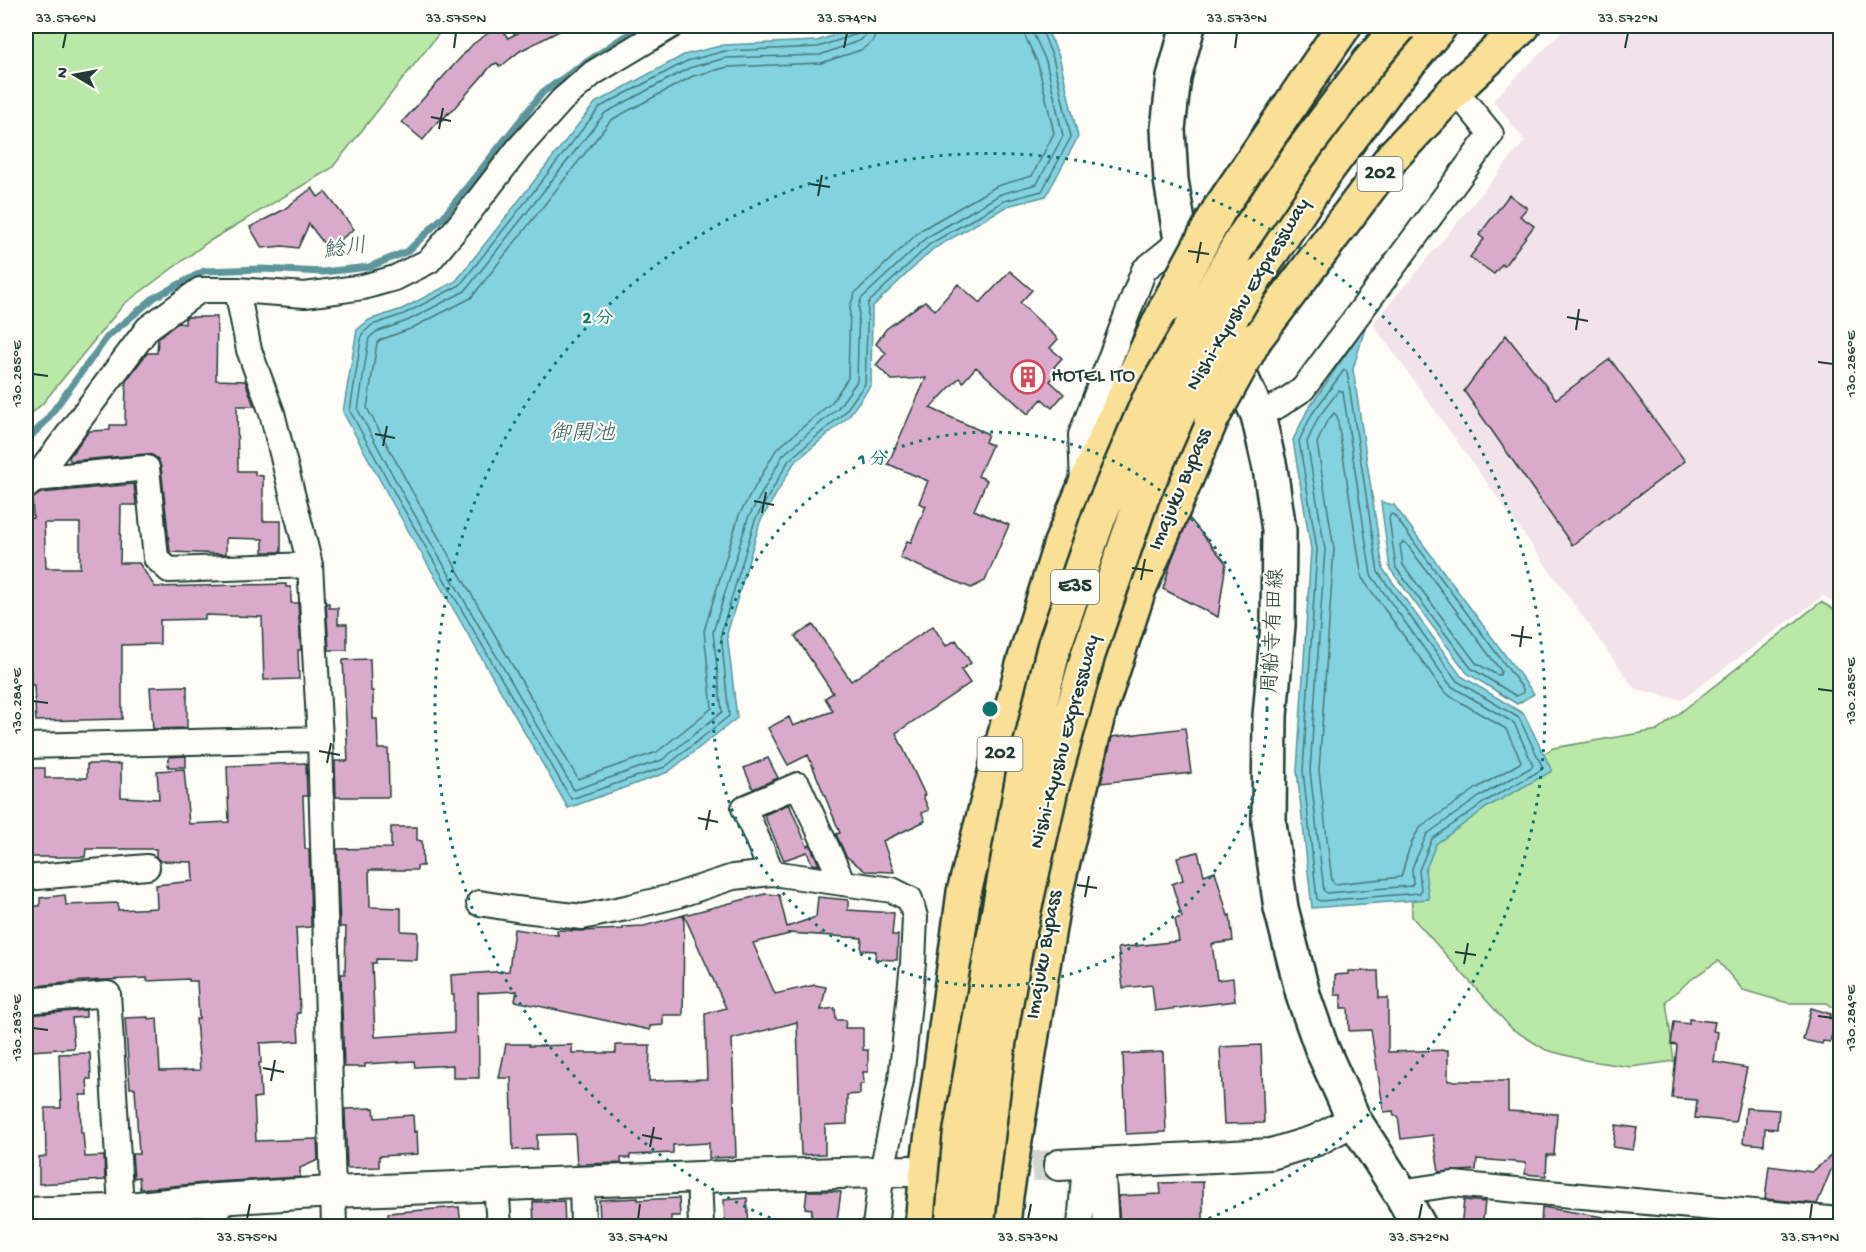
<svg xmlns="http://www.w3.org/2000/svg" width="1866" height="1252" font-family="'Gochi Hand','Klee One',sans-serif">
<rect width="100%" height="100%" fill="#fdfcf7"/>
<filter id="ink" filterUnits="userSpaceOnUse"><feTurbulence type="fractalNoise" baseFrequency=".0167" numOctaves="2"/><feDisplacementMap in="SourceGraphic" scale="12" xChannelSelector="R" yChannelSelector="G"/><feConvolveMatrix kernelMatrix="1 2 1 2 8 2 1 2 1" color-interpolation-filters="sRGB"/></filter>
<g filter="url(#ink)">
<path fill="#f2e3ea" d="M1568 26H1822L1840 32V606L1823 596 1681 700 1634 688 1373 324 1525 141 1493 100Z"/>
<path fill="#b9e8a7" stroke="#6c926e" stroke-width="1.5" d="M26 26H445L332 168 208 242 124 304 43 403 26 419Z
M1821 602 1840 613V1013L1827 1003H1788L1743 990 1718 961 1689 981 1666 1001 1674 1061 1631 1067 1584 1060 1546 1050 1512 1029 1412 917 1411 871 1484 791 1553 748 1658 730Z"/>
<path fill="#83d2e0" stroke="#5b969b" stroke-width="1.5" d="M862 26H1045L1059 56 1078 137 1046 196 1007 206 933 249 872 307 871 385 848 417 794 463 760 522 727 634 737 718 668 772 568 808 393 504 343 412 357 330 369 320 402 309 456 281 595 103 684 55 724 45 817 41Z
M1366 325 1353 369 1383 569 1461 676 1524 714 1552 771 1489 806 1436 844 1425 871 1429 899 1312 908 1297 771 1311 549 1293 440 1307 411Z
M1381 502 1394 505 1534 694 1517 704 1467 673 1390 569Z"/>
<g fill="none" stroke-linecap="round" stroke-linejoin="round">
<path stroke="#477979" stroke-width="1.5" d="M860 26V30L857 34 818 47 725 51 687 61 600 107 460 285 404 314 372 325 362 334 350 411 399 501 571 799 665 767 729 716 721 633 755 520 789 460 844 413 865 384 868 303 930 244 1004 201 1042 191 1071 137 1053 58 1040 26
M868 26 867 33 861 40 820 55 726 58 689 68 605 113 465 291 407 321 376 332 369 338 358 410 405 498 574 790 662 760 722 712 713 632 748 518 783 455 838 408 857 381 859 306 861 299 926 238 1001 194 1037 184 1063 136 1046 61 1033 33 1032 26
M877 26 873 41 861 50 821 63 728 67 693 76 611 120 471 298 410 329 380 340 377 343 367 408 413 493 578 779 657 752 712 708 704 631 739 515 776 450 832 402 848 378 850 306 855 293 921 230 997 186 1032 176 1054 133 1038 64 1025 36 1023 26
M1344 370 1347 372 1378 572 1457 681 1519 718 1543 768 1541 770 1486 801 1432 839 1419 870 1421 890 1420 893 1320 901 1317 899 1303 771 1317 549 1299 441 1312 414Z
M1339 390 1343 392 1371 575 1451 686 1514 723 1533 765 1532 767 1482 795 1427 834 1412 868 1413 883 1411 886 1327 893 1324 891 1310 771 1325 549 1307 442 1318 418Z
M1334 413 1337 416 1362 578 1443 690 1450 696 1506 729 1521 761 1520 763 1477 788 1421 827C1409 841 1406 861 1401 877L1335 884 1332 881 1319 771 1334 549 1317 443 1326 423Z
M1391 514 1394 515 1523 689V693L1516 696 1471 668 1396 568 1389 518Z
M1403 542 1406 543 1501 671 1500 675H1497L1476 663 1403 565 1400 545Z"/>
<path stroke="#5b969b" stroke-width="7" d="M26 441 45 422 108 336 155 297 204 271 262 269 323 272 369 267 408 251 444 216 543 92 625 36 644 26"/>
</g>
<path fill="#daaaca" stroke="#1f3d34" stroke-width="1.5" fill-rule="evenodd" d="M531 26H569L520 51 500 67 497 63 492 65 449 114 448 113 442 121 440 119 423 140 402 122 473 44 494 29 495 31 500 27 508 38Z
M312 188 318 197 325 192 354 229 328 249 309 224 298 248 283 246 262 248 250 227 283 210Z
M1509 195 1527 208 1520 216 1534 226 1504 266 1502 264 1494 274 1470 257 1484 239 1479 235Z
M1010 271 1032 290 1020 303 1058 339 1050 348 1062 358 1054 367 1059 371 1050 381 1064 394 1052 408 1042 399 1028 414 976 367 963 382 959 378 930 408 988 434 985 442 992 445 978 476 987 480 974 510 1009 525 985 581 971 588 900 558 907 541 911 542 926 506 919 503 928 481 888 464 926 378 892 380 876 365 886 353 876 344 886 329 925 301 935 310 958 284 980 303Z
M188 317H217L216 380 245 381 254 406H237L238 471H255V475L263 476V521H281V552H263V539L226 538V554L170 552 161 467 158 459 152 455 146 454 70 461 69 457 89 431 110 430V425H125L126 381 147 353H157L158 338 178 323 185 324V319Z
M1506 335 1556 399 1610 359 1685 461 1572 545 1464 391Z
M134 484 136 505H121L120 563H139L155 587 286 584V587H291V603H298L301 650H298L299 679 264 680 262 617 205 615V619L160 620V644L122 645V719L36 721 34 685H31L29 626H26V519L33 518 32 499 41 493ZM44 523H80V568H46Z
M1189 518 1226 563 1218 617 1163 589 1172 559Z
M326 603H329V608H338V624H347V650H329Z
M813 625 851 681 933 626 946 646 956 640 971 663 961 670 970 683 896 733 925 795 923 796 929 810 922 813 925 821 883 841 894 872 865 871 846 856 836 834 840 833 808 755 788 765 768 728 789 717 793 726 833 711 825 698 833 693 795 636Z
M370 659 371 691H373V719H377L378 749H388L389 797H336L335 761H348L343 660Z
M187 686V728L153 729 150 687Z
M1185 728 1191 773 1101 783 1112 737Z
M186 756V767H168L169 757Z
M768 758 778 778 753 789 744 768Z
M306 763 307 796H303L305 849H309L311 927 296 928 300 1013H297L299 1041 260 1043 261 1063H259L261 1097 254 1098 256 1141 317 1139 318 1160 300 1168V1177L215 1182 140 1189 139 1177 134 1178 132 1154H139L135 1088H130L125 1018 148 1017V1019L157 1018 160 1071 200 1070 196 1019H199L197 981H189V979L147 981V978L84 981 26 987V906H40V898L65 895 66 905 118 903V910L157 908 156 885 193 881 192 862 160 861 156 857V849H86L85 857H26V768H45V778H87V764H121V797L159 799 157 771 184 769 189 824 229 822 227 766Z
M789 804 807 846 810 845 819 865 812 864 807 852 784 860 764 815Z
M391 827H417V840L422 841 423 866H417V870H369L370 907 401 908V931L418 932 417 960 376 959V963H372L375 1037 454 1032V995H452L451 975 509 971 514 929 558 935 557 930 581 931 623 929V927L644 926 684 915 683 1015H663V1025L650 1026V1030L515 1001 517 991 478 993 479 1078H453V1065L415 1067 414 1061 365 1064V1067H344L341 974H345L346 927H340L337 849 391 848Z
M1198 852 1204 875 1215 871 1228 916 1230 915 1233 941 1212 944 1217 980 1233 978 1235 1001 1155 1011 1152 985 1123 988 1118 948 1179 941 1175 919 1182 917 1172 884 1183 880 1177 857Z
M765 894 779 895 787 927 816 917 818 897 848 900V910L894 913 892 935H898L897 960 875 959 876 951 861 950 862 938 788 933 789 934 753 943 775 994 815 985 826 987 821 1010 835 1008 836 1020H846L845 1028H863V1050H868V1072H863L864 1084H860V1094L847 1095V1124L825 1125V1154L801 1155 797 1022 732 1039 736 1157 709 1158V1143L673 1145V1153L630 1155V1158H621V1163L577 1164 575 1134 537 1135V1149L513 1150 511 1078H499L506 1044H529V1046L572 1045V1053H616V1045H650L649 1081 707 1079 705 1014 726 1008 684 915Z
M1348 971H1378L1379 998H1388V1052L1448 1050V1081H1508V1111L1557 1114 1554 1155H1547L1546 1176 1525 1174 1526 1163 1477 1159 1476 1170 1439 1172 1433 1135 1401 1139 1398 1116H1394L1393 1111 1384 1112 1371 1030 1349 1031 1348 1008H1341V995H1335V975L1348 974Z
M1811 1008 1831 1014 1829 1018 1836 1020 1830 1042 1823 1041 1822 1044 1803 1040Z
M86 1010V1017L72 1018 74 1048 31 1051 28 1015Z
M1689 1019 1715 1022 1713 1031 1718 1032 1714 1062 1747 1068 1735 1122 1695 1118 1697 1100 1672 1098 1677 1045 1671 1044 1674 1022 1689 1024Z
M1261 1045 1264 1123 1224 1124 1220 1047Z
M1163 1052 1166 1132 1126 1134 1123 1054Z
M90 1053 91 1079H87L88 1095H80L81 1133H83L85 1157 104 1156 105 1180 39 1184V1157L46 1156 45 1108H61L59 1054Z
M374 1108 375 1118 413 1115 414 1132 417 1131 418 1154 379 1156V1167L347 1168 345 1109Z
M1746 1108 1779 1110 1777 1129 1765 1128 1764 1145 1743 1143Z
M1616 1125 1637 1128 1633 1150 1613 1147Z
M1840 1148 1817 1204 1765 1199 1769 1166 1812 1172Z
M1203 1182V1221L1138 1223 1139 1227H1120L1118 1196 1161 1194 1160 1183Z
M807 1191H830L841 1192 836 1227H810L812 1209 805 1208Z
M638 1198V1200L679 1198 680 1216H671V1224L642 1225V1223H616V1218H600L599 1200Z
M747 1198 749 1227H725L724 1200Z
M1464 1200 1485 1202 1482 1227H1461Z
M564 1201 565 1227H534L533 1202Z
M459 1207 461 1227H389L388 1213Z
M1542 1207 1603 1217 1602 1227H1541Z"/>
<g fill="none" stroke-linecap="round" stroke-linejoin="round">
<path stroke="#d1d6d0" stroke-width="30" stroke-dasharray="30 15" stroke-linecap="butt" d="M987 1168 1059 1165"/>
<defs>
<path id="minor" d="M237 290 249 350 272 413 310 565 320 739 334 1226
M1258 415 1279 405 1303 389 1491 134 1455 90
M35 479 147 468 156 558 169 570 310 565
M1083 483 1081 435 1144 270 1181 240
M26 487 35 479 148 328 200 290H237L305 295 335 291 363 287 395 278 429 261 460 224 518 149 562 100 593 73 671 26
M26 746 320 739
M772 873 744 808 798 785 843 883
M26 878 147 867
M479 903 516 909 582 917 626 908 675 896 733 877 772 873 892 890 910 899 915 917 913 963 901 1080 882 1171 875 1226
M26 1001 108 994 121 1207
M1102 1162 1106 1226
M699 1177 701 1226
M582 1181 583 1226
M496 1185 499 1226
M1400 1192 1453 1184 1840 1220
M216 1199 217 1226
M1080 1226 1085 1163"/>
<path id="tertiary" d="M1059 1165 1271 1154 1317 1140 1354 1120
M26 1213 109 1210 216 1199 333 1192 699 1177 909 1171"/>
<path id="secondary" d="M1188 26 1174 77 1168 129 1171 180 1181 240 1199 284
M1229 350 1258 415 1270 468 1279 530 1278 625 1270 716 1269 823 1281 908 1304 998 1322 1049 1354 1120 1400 1192 1419 1226"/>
<path id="trunk" d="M1219 210 1344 26
M1255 339 1393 156 1455 90 1523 26
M922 1226 926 1179 964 892 1023 665 1061 543 1101 447 1167 306
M1003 1226 1006 1196 1053 903 1097 719 1139 589 1211 420"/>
<path id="motorway" d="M1256 276 1324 174 1391 84 1440 26"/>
</defs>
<use href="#minor" stroke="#1f3d34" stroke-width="28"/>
<use href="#tertiary" stroke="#1f3d34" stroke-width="34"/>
<use href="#secondary" stroke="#1f3d34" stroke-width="38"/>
<use href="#trunk" stroke="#1f3d34" stroke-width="38"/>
<use href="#motorway" stroke="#1f3d34" stroke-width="38"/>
<use href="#minor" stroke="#fdfcf7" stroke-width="24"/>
<use href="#tertiary" stroke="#fdfcf7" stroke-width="30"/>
<use href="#secondary" stroke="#fdfcf7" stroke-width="33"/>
<use href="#trunk" stroke="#fadf96" stroke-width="33"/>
<use href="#motorway" stroke="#fadf96" stroke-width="33"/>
<defs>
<path id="trunk-bridge" d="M1167 306 1219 210
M1211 420 1255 339"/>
<path id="motorway-bridge" d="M952 1226 960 1136 993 943 1023 776 1054 647 1099 517 1148 402 1243 238 1300 154 1369 62 1400 26
M977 1226 999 1041 1015 951 1051 789 1088 655 1142 497 1178 415 1208 357 1256 276"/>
</defs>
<use href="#trunk-bridge" stroke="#1f3d34" stroke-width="38" stroke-linecap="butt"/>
<use href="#motorway-bridge" stroke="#1f3d34" stroke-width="38" stroke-linecap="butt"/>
<use href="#trunk-bridge" stroke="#fadf96" stroke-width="33"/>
<use href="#motorway-bridge" stroke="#fadf96" stroke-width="33"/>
</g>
</g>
<path fill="none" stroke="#1f3d34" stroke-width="2" d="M63 48 66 33M454 48 456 33M844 48 847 33M1235 48 1237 33M1625 48 1628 33M431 117 451 121M439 129 443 108M810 184 830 187M818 196 822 175M1188 251 1209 254M1197 263 1201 242M1567 317 1588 321M1576 330 1579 309M1818 362 1833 364M33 374 48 376M375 434 395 438M383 446 387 426M754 501 774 505M762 513 766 492M1132 568 1153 571M1141 580 1145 559M1511 635 1532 638M1520 647 1523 626M1818 689 1833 691M33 701 48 703M319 751 340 755M327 763 331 743M698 818 718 822M706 830 710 810M1077 885 1097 888M1085 897 1089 876M1455 952 1476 955M1464 964 1468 943M1818 1016 1833 1018M33 1028 48 1030M263 1068 284 1072M271 1081 275 1060M642 1135 662 1139M650 1147 654 1127M247 1219 250 1204M638 1219 640 1204M1028 1219 1031 1204M1419 1219 1422 1204M1810 1219 1812 1204"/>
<g fill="none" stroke="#0f766e" stroke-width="3" stroke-dasharray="3 6">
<circle cx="990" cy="709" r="277"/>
<path d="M787 1225A555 555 0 1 1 1193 1225"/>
</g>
<defs>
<symbol id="building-ring" viewBox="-11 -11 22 22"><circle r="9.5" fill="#fdfcf7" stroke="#d1495b" stroke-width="1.5"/><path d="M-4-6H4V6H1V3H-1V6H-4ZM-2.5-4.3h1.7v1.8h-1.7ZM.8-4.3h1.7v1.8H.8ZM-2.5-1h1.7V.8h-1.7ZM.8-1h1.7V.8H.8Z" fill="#d1495b"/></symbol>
</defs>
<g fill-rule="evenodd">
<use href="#building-ring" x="1009" y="358" width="38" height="38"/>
</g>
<g text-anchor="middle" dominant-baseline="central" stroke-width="4.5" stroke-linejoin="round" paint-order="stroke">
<g fill="#fdfcf7" stroke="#62766e" stroke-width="1.5">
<rect x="1357.5" y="157" width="45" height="34" rx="4.5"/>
<rect x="1051" y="570" width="48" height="34" rx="4.5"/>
<rect x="977.5" y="737" width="45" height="34" rx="4.5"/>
</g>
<g font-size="20" font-weight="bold" fill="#1f3d34">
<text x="1380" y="174">202</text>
<text x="1075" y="587">E35</text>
<text x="1000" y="754">202</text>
</g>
<g font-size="21" fill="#1f3d34" stroke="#fdfcf7">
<text transform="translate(1249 295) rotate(-59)">Nishi-Kyushu Expressway</text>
<text transform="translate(1181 490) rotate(-67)">Imajuku Bypass</text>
<text transform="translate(1275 631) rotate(-87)">周船寺有田線</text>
<text transform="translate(1066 742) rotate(-75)">Nishi-Kyushu Expressway</text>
<text transform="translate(1045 955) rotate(-80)">Imajuku Bypass</text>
</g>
<g font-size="21" fill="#1f3d34" stroke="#fdfcf7" text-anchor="start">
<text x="1051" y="377">HOTEL ITO</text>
</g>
<g font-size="22" font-style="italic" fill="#38625f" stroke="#fdfcf7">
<text transform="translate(345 250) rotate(-8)">鯰川</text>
<text x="582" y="435">御開池</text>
</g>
</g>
<circle cx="990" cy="709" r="9" fill="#0f766e" stroke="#fdfcf7" stroke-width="3"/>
<g font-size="18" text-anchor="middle" font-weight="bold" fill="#0f766e" stroke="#fdfcf7" stroke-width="4.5" stroke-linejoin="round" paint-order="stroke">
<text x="598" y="323">2 分</text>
<text x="873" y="464">1 分</text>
</g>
<rect width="1866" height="1252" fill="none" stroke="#fdfcf7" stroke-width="66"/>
<g transform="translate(75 75) rotate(280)" stroke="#fdfcf7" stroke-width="4.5" paint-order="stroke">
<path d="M0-4.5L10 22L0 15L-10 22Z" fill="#1f3d34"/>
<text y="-9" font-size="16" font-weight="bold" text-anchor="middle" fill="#1f3d34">N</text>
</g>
<rect x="33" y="33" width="1800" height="1186" fill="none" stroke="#1f3d34" stroke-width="2"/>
<g font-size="15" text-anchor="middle" fill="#1f3d34">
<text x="66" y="22">33.576°N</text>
<text x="456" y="22">33.575°N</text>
<text x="847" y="22">33.574°N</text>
<text x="1237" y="22">33.573°N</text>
<text x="1628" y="22">33.572°N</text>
<text transform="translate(1850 364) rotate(-90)" y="5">130.286°E</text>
<text transform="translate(16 374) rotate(-90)" y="5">130.285°E</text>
<text transform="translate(1850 691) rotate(-90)" y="5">130.285°E</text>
<text transform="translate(16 701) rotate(-90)" y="5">130.284°E</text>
<text transform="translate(1850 1018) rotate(-90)" y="5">130.284°E</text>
<text transform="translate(16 1028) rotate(-90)" y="5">130.283°E</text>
<text x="247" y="1241">33.575°N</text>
<text x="638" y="1241">33.574°N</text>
<text x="1028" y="1241">33.573°N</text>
<text x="1419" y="1241">33.572°N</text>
<text x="1810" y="1241">33.571°N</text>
</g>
</svg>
